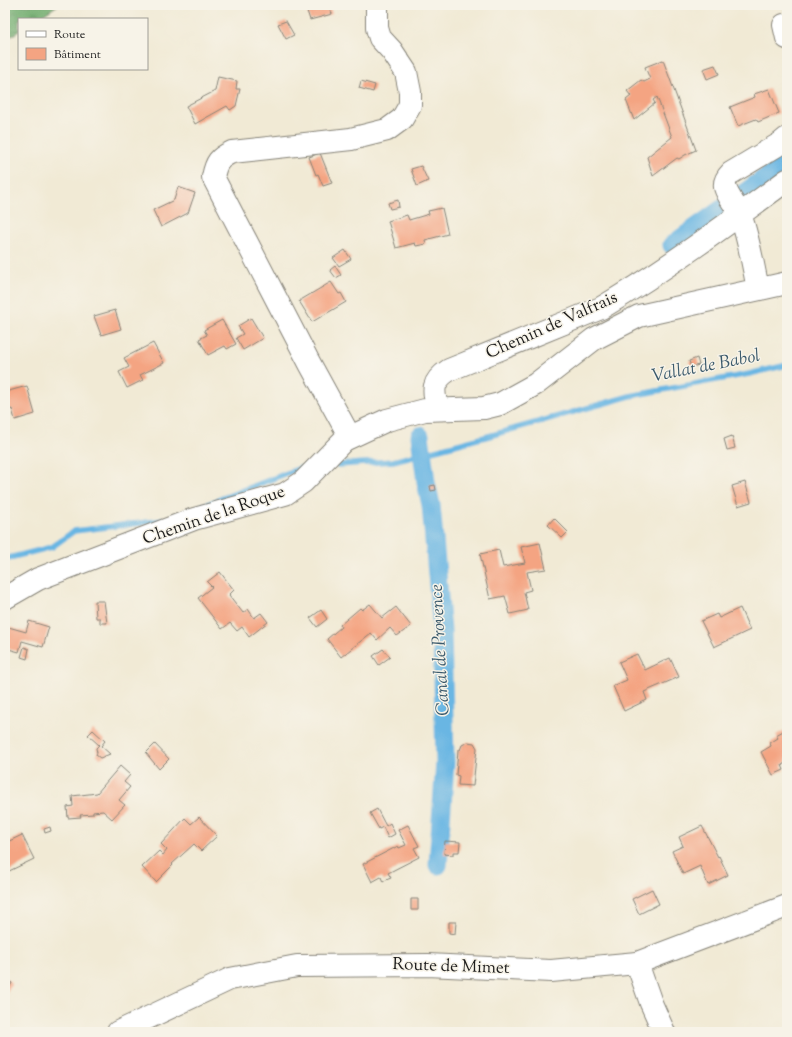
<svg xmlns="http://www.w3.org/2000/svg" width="792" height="1037" font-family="'Sorts Mill Goudy',serif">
<defs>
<pattern id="forest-crowns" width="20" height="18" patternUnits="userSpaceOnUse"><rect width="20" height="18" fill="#6fac6d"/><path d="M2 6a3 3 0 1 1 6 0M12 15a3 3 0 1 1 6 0" fill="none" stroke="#5a8b59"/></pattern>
</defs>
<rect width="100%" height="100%" fill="#f7f3e8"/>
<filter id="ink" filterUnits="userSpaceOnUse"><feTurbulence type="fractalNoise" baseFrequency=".025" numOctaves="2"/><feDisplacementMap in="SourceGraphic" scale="8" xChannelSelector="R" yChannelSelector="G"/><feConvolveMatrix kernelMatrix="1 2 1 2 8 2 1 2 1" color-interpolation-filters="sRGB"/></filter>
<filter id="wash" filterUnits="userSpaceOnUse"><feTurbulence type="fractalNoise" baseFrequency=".012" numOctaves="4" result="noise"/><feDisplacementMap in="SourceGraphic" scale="16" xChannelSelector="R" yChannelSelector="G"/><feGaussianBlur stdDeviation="0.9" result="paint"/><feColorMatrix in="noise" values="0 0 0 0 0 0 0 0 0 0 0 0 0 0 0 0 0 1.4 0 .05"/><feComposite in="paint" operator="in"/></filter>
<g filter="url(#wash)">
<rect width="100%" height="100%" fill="#f1ead5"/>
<path fill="url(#forest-crowns)" stroke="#466444" d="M5 5H58L37 19H19V31L5 40Z"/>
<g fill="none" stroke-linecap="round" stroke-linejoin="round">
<path stroke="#69b6e3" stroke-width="5.5" d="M338 465 393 461 489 436 630 396 749 374 787 365
M200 507 300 468
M5 559 52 547 74 531 165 520"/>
<path stroke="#69b6e3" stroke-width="19" d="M672 245 787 162
M420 436 426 482 431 505 442 631 445 762 438 865"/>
</g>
<g id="blocks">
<path fill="#f4a482" d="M305 5H329L332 14 310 20Z
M286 21 294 35 286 39 278 24Z
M663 60 696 150 685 155 679 159 677 158 653 176 647 157 672 137 657 97 653 100 655 103 634 120 626 100 631 96 627 91 641 80 644 82 650 79 645 67Z
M715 65 719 74 707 79 703 69Z
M218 77 237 81 236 89H240L236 106 230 110 227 106 195 124 186 106 215 91Z
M361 81 375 85 373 92 359 88Z
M769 89 779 113 758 122 756 119 738 126 730 107 755 97 754 94Z
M320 153 332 183 323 186 318 174 316 175 309 157Z
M421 166 428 181 417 186 411 169Z
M178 187 195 193 188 213 161 227 153 210 174 200Z
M398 200 399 207 390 209 388 203Z
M442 208 448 234 425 240 426 244 416 246 415 243 396 248 388 221 407 215 409 220 429 214 428 211Z
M345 250 351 259 339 266 333 258Z
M335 266 341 275 336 278 330 270Z
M331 282 339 294 341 293 346 302 312 322 299 301Z
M115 310 121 329 101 335 94 316Z
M251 318 263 338 243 350 236 338 243 334 238 326Z
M222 320 236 344 227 349 225 346 208 355 199 339 207 335 204 330Z
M153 343 164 363 140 375 143 380 127 388 119 372 129 367 124 358Z
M697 358 699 365 691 367 689 361Z
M27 386 35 414 15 420 12 409 5 411V392Z
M732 436 735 448 727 450 724 439Z
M745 482 751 502 738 506 732 486Z
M435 485 436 490 431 491 430 486Z
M554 518 568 532 562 538 548 525Z
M540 543 546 569 527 572 531 590 524 592 528 610 510 614 505 596 490 599 480 554 499 550 503 567 525 563 521 547Z
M220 572 234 590 229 595 243 613 248 609 254 618 261 613 268 622 249 637 242 627 237 631 230 623 222 629 198 598 212 587 207 582Z
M95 601H104L107 623H100V618H96Z
M370 604 382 618 396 607 411 626 397 636 390 628 377 640 371 633 341 657 327 639 341 627 340 625 360 608 362 610Z
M740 608 750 630 714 647 701 621 717 614 719 618Z
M321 610 327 619 317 627 310 618Z
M29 621 49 627 43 647 22 641 19 652 5 648V626L26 632Z
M24 647 29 649 27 659 21 657Z
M383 649 390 657 379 665 373 656Z
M637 654 645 670 670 658 679 677 644 692 647 700 624 711 613 686 627 680 619 662Z
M787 729V762L782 765 784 770 773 775 761 752 771 746 770 743 778 738 776 735Z
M93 730 105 741 101 746 110 754 100 758 96 755 97 753 96 748 99 745 88 735Z
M468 742 474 743 477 748 473 786 458 785 459 776 456 775 458 750H460L462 745Z
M155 744 169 759 159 769 146 753Z
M120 766 130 775 124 782 130 787 119 800 125 805 112 819 103 811 93 812V814L80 815 81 817 68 818 67 807 73 806 72 796 97 793Z
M377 809 386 826 390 823 395 834 388 838 383 827 379 829 370 813Z
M199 817 217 836 201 851 194 844 172 864 173 865 156 882 142 867 159 851 163 855 167 850 161 844 185 818 191 824Z
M408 825 419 846 414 848 419 857 388 873 391 878 386 880 383 882 381 877 372 882 363 864 398 846 399 848 406 845 398 830Z
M702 826 718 857 719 856 728 875 708 885 700 866 683 874 672 851 683 846 679 837Z
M50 827 51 831 45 833 44 829Z
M22 835 34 859 5 873V843Z
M445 841 460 842 459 852H453V855L444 854Z
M652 889 659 904 639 914 632 899Z
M411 899H418V910H411Z
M449 922H456L455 934 449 933Z
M5 978 12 983 5 995Z"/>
</g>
</g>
<g filter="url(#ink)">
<use href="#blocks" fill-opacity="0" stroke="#868378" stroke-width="1"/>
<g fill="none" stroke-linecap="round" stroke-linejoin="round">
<defs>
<path id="minor" d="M784 25 787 38
M758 289C753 265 749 240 741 217 737 206 728 198 725 187 724 181 727 177 731 173L781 143 787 138
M438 409C432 390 432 381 449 370L601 308C665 270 726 225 787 180
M350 437 310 364 213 177C216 162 219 158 232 152L351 139 387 130 402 119 410 105V92L406 72 392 51 380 38 377 28V9
M5 598 38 579 194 519 285 494 303 482 344 440 387 420 425 410 484 408 500 404 536 384 594 339 639 316 787 283
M637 963 651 1003 664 1032"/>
<path id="major" d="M118 1032 230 979 297 966 428 965 551 971 637 963 787 906"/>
</defs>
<use href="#minor" stroke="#868378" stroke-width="24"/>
<use href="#major" stroke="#868378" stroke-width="24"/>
<use href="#minor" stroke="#fff" stroke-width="22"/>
<use href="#major" stroke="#fff" stroke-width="22"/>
</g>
</g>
<g text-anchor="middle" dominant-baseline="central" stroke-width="3" stroke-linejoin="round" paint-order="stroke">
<g font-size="17" fill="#1c1c1c" stroke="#f7f3e8">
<text transform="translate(552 326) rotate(-24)">Chemin de Valfrais</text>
<text transform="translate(214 516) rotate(-19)">Chemin de la Roque</text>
<text transform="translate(451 967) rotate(2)">Route de Mimet</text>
</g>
<g font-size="18" font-style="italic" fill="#3b5a6c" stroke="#f7f3e8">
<text transform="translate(706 367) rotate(-11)">Vallat de Babol</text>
<text transform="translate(441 650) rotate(-93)">Canal de Provence</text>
</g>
</g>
<rect width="792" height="1037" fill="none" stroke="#f7f3e8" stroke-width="20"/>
<rect x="18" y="18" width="130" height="52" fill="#f7f3e8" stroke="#9f9d96"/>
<rect x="26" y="31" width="20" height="6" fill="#ffffff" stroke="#9f9d96"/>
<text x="54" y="38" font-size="12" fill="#1c1c1c">Route</text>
<rect x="26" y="48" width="20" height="12" fill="#f4a482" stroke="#9f9d96"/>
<text x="54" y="58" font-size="12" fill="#1c1c1c">Bâtiment</text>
</svg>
